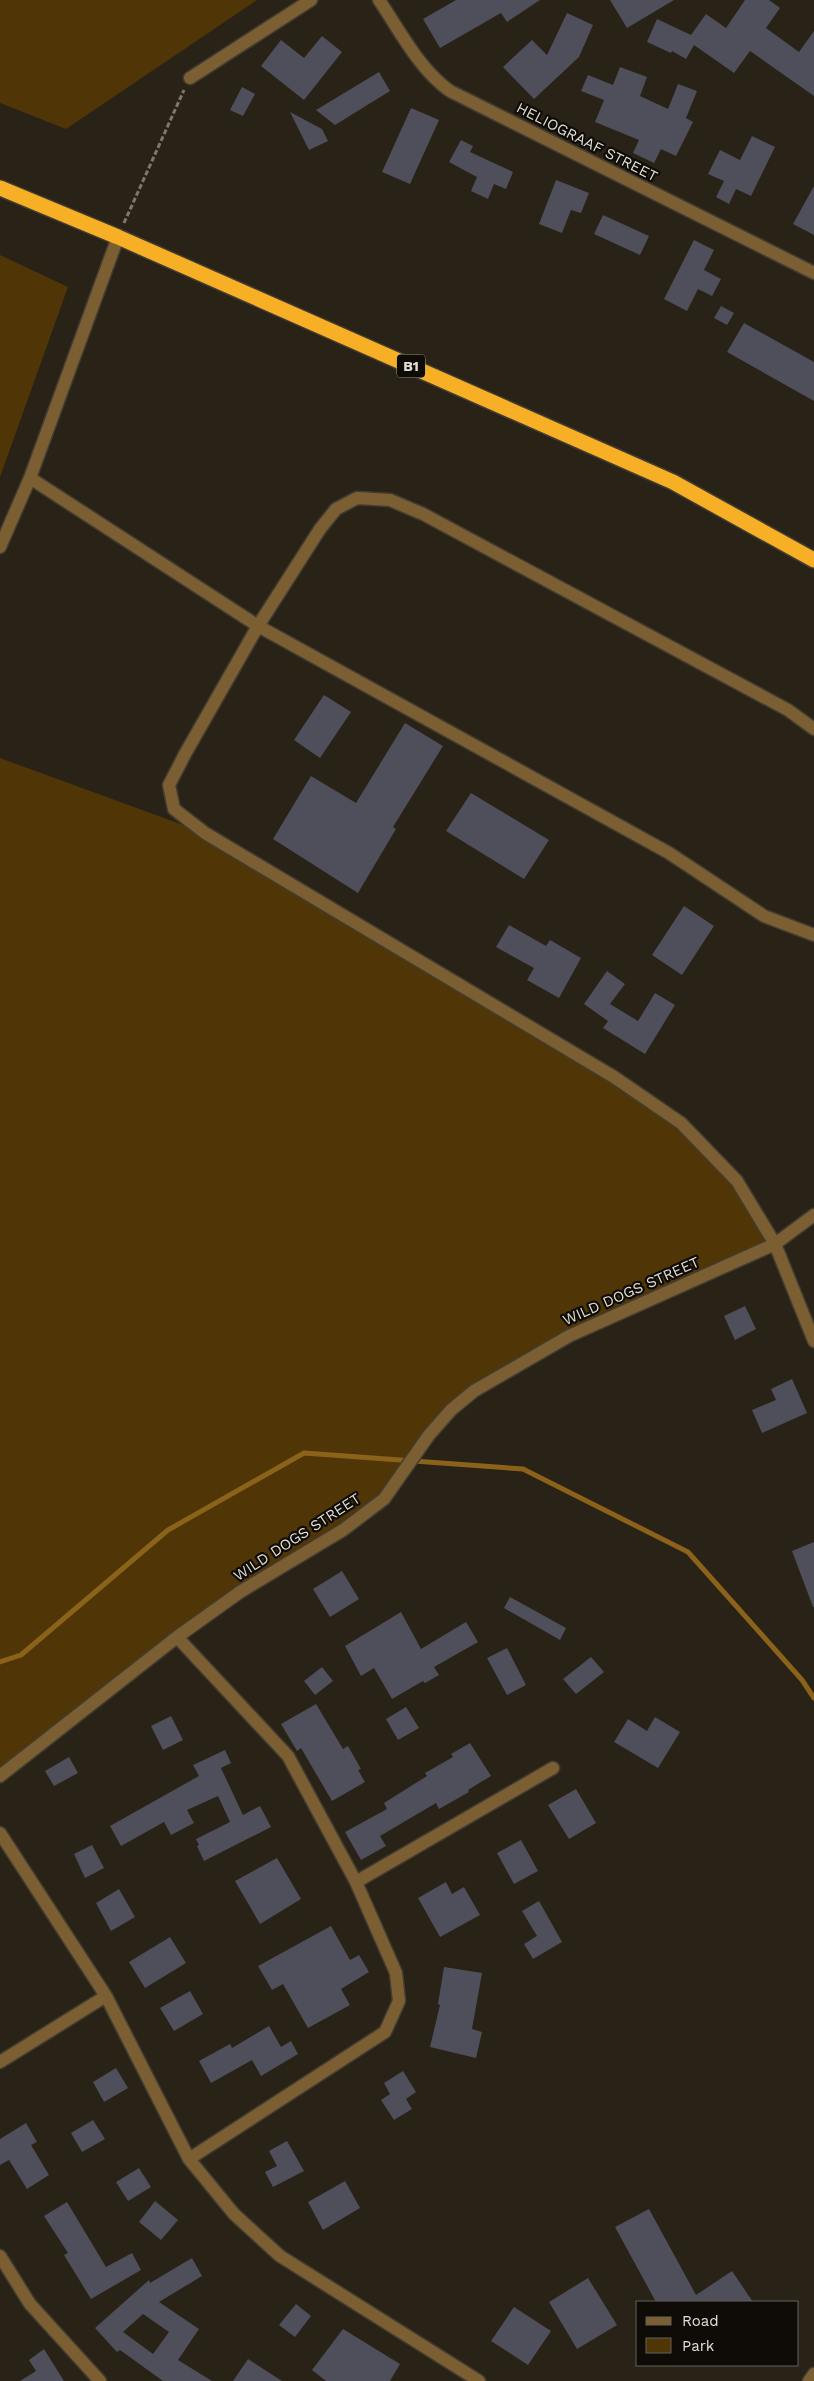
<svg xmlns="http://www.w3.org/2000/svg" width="814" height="2381" font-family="'Work Sans',sans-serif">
<rect width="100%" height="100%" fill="#292217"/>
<path fill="#503606" d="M0 0H257L66 129 0 103Z
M0 255 68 287 0 477Z
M0 758 205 833 681 1123 737 1181 775 1244 569 1336 451 1410 384 1499 240 1592 0 1776Z"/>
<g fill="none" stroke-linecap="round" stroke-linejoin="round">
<path stroke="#8a621a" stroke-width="5" d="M0 1662 21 1655 168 1530 304 1453 523 1469 688 1552 802 1680 814 1698"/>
</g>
<path fill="#4f4e5b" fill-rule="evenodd" d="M456 0H540L507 22 501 13 440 48 423 19Z
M610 0H674L627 28Z
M745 0H769L780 8 766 28 799 52 814 31V96L750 51 734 73 694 45 686 59 672 51 671 53 647 42 657 19 691 35 706 14 726 28Z
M567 13 593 25 579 57 534 99 503 67 532 40 547 55Z
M322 36 342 52 304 100 261 66 281 40 304 58Z
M620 67 647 77 640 96 668 109 678 84 697 91 686 118 693 122 676 156 661 149 654 163 633 153 639 140 595 122 604 100 581 91 588 75 613 85Z
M379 72 390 91 335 125 316 110Z
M242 87 255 94 243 116 230 110Z
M411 108 439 120 410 184 382 172Z
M290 112 322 129 328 141 309 150Z
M752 136 775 147 751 196 736 189 729 204 716 197 724 181 708 174 720 150 740 160Z
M461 140 473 146 470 152 513 172 506 189 494 184 488 199 471 191 477 177 449 162Z
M556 180 589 193 581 213 571 210 562 233 539 224Z
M814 186V235L793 224Z
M603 215 649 236 640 255 594 234Z
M694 240 714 250 704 270 721 279 712 296 698 289 687 311 664 299Z
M721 306 734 313 727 325 714 318Z
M744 323 814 362V401L727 352Z
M324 695 351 712 320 758 294 740Z
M405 723 443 746 393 827 396 829 358 893 273 839 311 776 356 803Z
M471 793 549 840 524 879 446 831Z
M684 906 714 926 682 975 652 955Z
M509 925 546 946 550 940 581 958 559 998 527 980 534 968 496 947Z
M607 971 625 984 610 1004 638 1021 655 993 675 1005 645 1054 603 1028 608 1021 584 1004Z
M745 1306 756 1329 735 1340 724 1316Z
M792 1379 807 1413 762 1433 752 1410 776 1400 771 1389Z
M814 1542V1607H813L792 1551Z
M342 1571 359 1599 330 1617 313 1589Z
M510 1597 566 1628 560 1640 504 1608Z
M401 1612 421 1649 466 1622 478 1642 434 1667 439 1675 425 1683 423 1681 392 1699 374 1668 361 1676 345 1646Z
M507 1648 526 1685 507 1695 487 1658Z
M591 1657 604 1672 576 1694 563 1679Z
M322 1667 333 1681 315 1695 304 1681Z
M316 1704 343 1749 348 1746 361 1769 358 1770 365 1782 332 1801 301 1748 297 1751 281 1724Z
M406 1707 419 1728 398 1740 386 1719Z
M171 1716 183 1740 163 1750 151 1726Z
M655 1717 680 1732 658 1768 614 1742 628 1719 647 1731Z
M470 1743 491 1776 468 1790 469 1792 439 1809 436 1803 380 1836 386 1846 361 1860 345 1832 387 1809 384 1803 427 1776 425 1773 453 1757 451 1754Z
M225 1750 231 1763 221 1768 243 1815 260 1806 271 1827 204 1861 197 1846 199 1845 196 1839 230 1822 218 1796 187 1810 194 1823 171 1835 164 1822 121 1846 110 1826 199 1776 193 1765Z
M69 1757 78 1773 54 1786 45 1771Z
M576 1789 596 1823 569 1839 548 1805Z
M521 1840 538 1871 514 1884 497 1853Z
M92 1845 104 1868 85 1878 74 1854Z
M277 1858 301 1899 260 1924 235 1881Z
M446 1882 452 1894 464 1887 480 1915 440 1937 418 1898Z
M119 1889 135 1917 111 1931 96 1903Z
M539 1901 562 1942 533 1959 524 1944 537 1936 522 1911Z
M331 1926 350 1960 359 1955 369 1972 341 1989 350 2005 308 2028 283 1984 272 1990 258 1966Z
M170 1937 186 1963 145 1988 129 1962Z
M444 1967 482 1973 472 2029 482 2032 476 2058 430 2047 440 2005 438 2004Z
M190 1991 203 2014 174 2031 160 2008Z
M269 2026 281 2047 291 2041 298 2054 261 2076 252 2060 211 2083 199 2061 230 2044 232 2048Z
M116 2068 128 2088 104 2102 93 2082Z
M403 2071 416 2092 406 2099 412 2109 394 2120 381 2100 390 2094 384 2083Z
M93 2120 105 2139 82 2152 71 2133Z
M26 2123 37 2142 31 2145 49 2175 27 2189 9 2160 0 2165V2139Z
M287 2141 304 2171 273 2187 265 2172 277 2166 269 2151Z
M139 2168 151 2187 128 2201 116 2182Z
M345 2181 360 2208 323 2230 308 2202Z
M155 2201 178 2220 161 2240 139 2222Z
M67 2202 106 2267 132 2253 141 2270 91 2299 64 2255 68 2253 44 2216Z
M649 2209 696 2295 732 2271 753 2302H656L615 2227Z
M192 2258 202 2276 159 2302 199 2329 178 2360 212 2381H163L120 2350 117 2352 95 2328 149 2280 150 2283ZM143 2314 169 2332 153 2354 123 2332Z
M588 2278 617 2325 577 2349 549 2302Z
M296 2304 311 2316 295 2337 279 2325Z
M514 2307 551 2331 528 2365 491 2341Z
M343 2329 400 2364 390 2381H326L312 2370Z
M44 2349 64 2381H20L36 2371 29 2360Z
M248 2359 282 2381H233Z"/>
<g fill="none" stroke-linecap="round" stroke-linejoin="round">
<defs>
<path id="minor" d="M379 0C400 31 419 69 450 91L814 273
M190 78 311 0
M30 478 258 626 669 853 764 916 814 935
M0 547 30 478 118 237
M814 729 788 710 423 514 390 500 357 498 336 509 320 529 258 626 185 754 169 785 174 809 205 833 614 1077 681 1123 737 1181 775 1244 814 1341
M177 1637 288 1756 356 1882 396 1973 399 2001 385 2032 189 2159
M0 1776 177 1637 240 1592 343 1530 384 1499 429 1435 451 1410 474 1391 569 1336 775 1244 814 1215
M0 1833 106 1996 189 2159 234 2214 280 2256 479 2381
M356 1882 553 1768
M0 2062 106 1996
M0 2256 30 2304 100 2381
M809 2381 814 2374"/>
<path id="highway" d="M0 188 118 237 673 482 814 560"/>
</defs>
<use href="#minor" stroke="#433c32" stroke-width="15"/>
<use href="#highway" stroke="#433c32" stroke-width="18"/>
<path stroke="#7d776e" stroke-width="3" stroke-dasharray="5 2.5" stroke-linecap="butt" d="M124 223 184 90"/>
<use href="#minor" stroke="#7b5e32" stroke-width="12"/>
<use href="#highway" stroke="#f7af25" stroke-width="15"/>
</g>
<g text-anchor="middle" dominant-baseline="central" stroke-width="4.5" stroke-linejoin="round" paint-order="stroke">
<rect fill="#0f0c07" stroke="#a39f99" stroke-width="1" x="397" y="354.5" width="28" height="23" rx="4"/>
<g font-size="14" font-weight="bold" fill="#e2ded7">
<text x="411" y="366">B1</text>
</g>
<g font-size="15" fill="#e2ded7" stroke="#0f0c07">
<text transform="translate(587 142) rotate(27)">HELIOGRAAF STREET</text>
<text transform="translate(631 1291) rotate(-24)">WILD DOGS STREET</text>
<text transform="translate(297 1537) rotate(-33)">WILD DOGS STREET</text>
</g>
</g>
<rect x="636" y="2301" width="162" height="65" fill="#0f0c07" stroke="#63605a"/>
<rect x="646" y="2317" width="25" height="8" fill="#7b5e32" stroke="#63605a"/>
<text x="682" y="2326" font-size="15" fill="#e2ded7">Road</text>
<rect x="646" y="2338" width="25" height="15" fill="#503606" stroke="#63605a"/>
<text x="682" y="2351" font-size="15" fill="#e2ded7">Park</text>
</svg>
